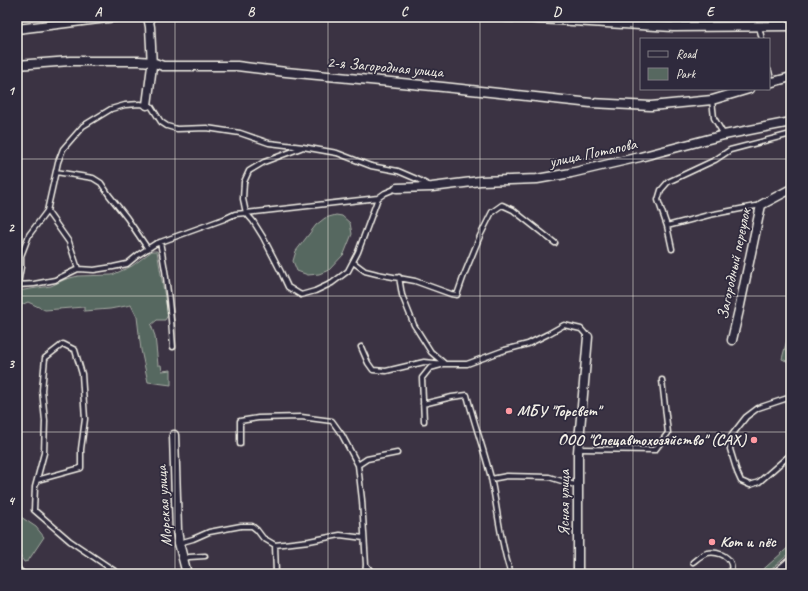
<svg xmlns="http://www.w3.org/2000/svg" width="808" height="591" font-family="Caveat,sans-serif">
<rect width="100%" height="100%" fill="#3b3343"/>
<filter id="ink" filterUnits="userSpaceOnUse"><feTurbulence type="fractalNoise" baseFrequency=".025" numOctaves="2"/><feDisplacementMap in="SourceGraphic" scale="8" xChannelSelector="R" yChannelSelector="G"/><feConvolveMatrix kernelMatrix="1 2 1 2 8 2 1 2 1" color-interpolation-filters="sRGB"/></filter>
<g filter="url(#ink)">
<path fill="#576860" stroke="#a6aca4" d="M336 215 342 216 350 223 352 234 344 254 329 270 319 274 308 275 297 271 293 261 296 251 316 225 325 218Z
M152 251H157L168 315 165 320H157L151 325 155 336 158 365H161L162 371 171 370V385L148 382 141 350 137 317 131 305 110 309 84 311V307L45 310 28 302 21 305 17 312V291L51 286 66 279 78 276 112 275 132 266Z
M791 324V363L782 359Z
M17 513 18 515 36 527 44 537 28 561 24 562 17 551Z
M791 545V552L766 574H758Z"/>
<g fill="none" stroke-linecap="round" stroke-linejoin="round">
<defs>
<path id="lane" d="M759 27 762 39
M769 71 772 83
M712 100 714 118 724 135
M301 148 264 162 249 171 244 182 243 199 246 213 378 198
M56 172 93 178 101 183 109 195 127 218 148 249
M47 211 69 242 78 269
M667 226 709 215 761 205
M160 242C167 277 171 312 173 347
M672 249 667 226 658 200 661 190 668 182 715 160 730 150 791 134
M353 262 365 271 377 274 415 281 451 294 457 295 464 275 480 236 492 212 502 205 513 210 555 243
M399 277 402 295 414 325 431 352 445 364H467L505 350 528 344 548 334 564 325 581 329 588 337
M18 284 21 267V256L29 235 47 211 58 162 63 149 83 126 111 109 125 105 140 104 151 106 161 122 167 126 177 129 207 128 240 133 269 143 303 147 337 153 371 166 398 171 419 180 430 186
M17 285 34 284 55 280 78 269 94 270 113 267 127 264 138 255 155 244 224 219 235 214 246 213 253 221 263 237 281 272 288 287 301 295 315 291 332 283 348 271 358 252 378 198 385 193 397 188
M361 347 368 363 373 370 386 371 424 362 445 364
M791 397 758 408 746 417 732 435 730 449 737 472 741 481 750 485 759 482 791 454
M423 404 452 397 467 395C474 423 484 450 491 478 498 510 500 543 511 574
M424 421 422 378 430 368 441 365
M240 444V421L258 418 301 417 332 421 342 435 358 465 362 500 366 565 365 574
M579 449 655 450 668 433 662 380
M358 465 367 459 397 453
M491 479 507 476 549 477 578 486
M37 480 81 468V449L85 419 82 374 75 350 63 344 45 358 42 390 45 421 44 453 35 487 34 510 70 541 119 574
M179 543 193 539 209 532 241 526H252L257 530 263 538 275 545 276 574
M275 545 309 541 340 535 364 538
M184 559 189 557 205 556
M693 562C697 559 701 555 707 553 716 551 728 555 731 564 732 567 731 571 731 574
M366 565 373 574
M17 568 23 574"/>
<path id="street" d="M506 17 673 27 791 26
M17 29 115 17
M17 65 70 61H139L152 62 163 66H237L286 72 443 87 591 103 651 106 712 100 749 89
M769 83 791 77
M147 105 152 66 150 27 148 17
M397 188 432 187 480 181 537 179 571 173 605 165 640 157 724 135 791 122
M732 340 739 310 761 205 791 189
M174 435 177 530 179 543 187 574
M578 574V452L588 337"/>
<path id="secondary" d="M778 574 791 563"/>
</defs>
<use href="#lane" stroke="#f4f1e8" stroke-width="7"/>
<use href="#street" stroke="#f4f1e8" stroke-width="11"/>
<use href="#secondary" stroke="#f4f1e8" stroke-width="14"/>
<use href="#lane" stroke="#2f2a3d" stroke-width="4"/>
<use href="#street" stroke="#2f2a3d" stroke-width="8"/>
<use href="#secondary" stroke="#2f2a3d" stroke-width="11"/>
</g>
</g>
<path fill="none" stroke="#f4f1e8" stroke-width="1" stroke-opacity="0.55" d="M175 17V574M328 17V574M480 17V574M633 17V574M17 159H791M17 296H791M17 432H791"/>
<g fill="#ff9aa2" stroke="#2f2a3d" stroke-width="1.5">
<circle cx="509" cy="411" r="4"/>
<circle cx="754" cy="440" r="4"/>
<circle cx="712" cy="542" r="4"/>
</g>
<g text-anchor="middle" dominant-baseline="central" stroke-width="3.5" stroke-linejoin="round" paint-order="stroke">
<g font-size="16" fill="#f4f1e8" stroke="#2f2a3d">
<text transform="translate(385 67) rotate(5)">2-я Загородная улица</text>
<text transform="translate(593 153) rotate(-12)">улица Потапова</text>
<text transform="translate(734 264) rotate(-78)">Загородный переулок</text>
<text transform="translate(564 503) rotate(-90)">Ясная улица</text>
<text transform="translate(164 506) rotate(-94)">Морская улица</text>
</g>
<g font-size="16" font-weight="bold" fill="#f4f1e8" stroke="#2f2a3d" text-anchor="start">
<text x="517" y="411">МБУ "Горсвет"</text>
<text x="746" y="440" text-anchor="end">ООО "Спецавтохозяйство" (САХ)</text>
<text x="720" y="542">Кот и пёс</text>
</g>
</g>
<rect width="808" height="591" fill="none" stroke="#2f2a3d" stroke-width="44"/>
<rect x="640" y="38" width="130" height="52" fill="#2f2a3d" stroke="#7e7a81"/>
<rect x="648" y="51" width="20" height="6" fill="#2f2a3d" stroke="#7e7a81"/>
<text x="676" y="58" font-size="12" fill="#f4f1e8">Road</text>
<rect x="648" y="68" width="20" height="12" fill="#576860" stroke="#7e7a81"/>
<text x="676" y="78" font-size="12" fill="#f4f1e8">Park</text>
<rect x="22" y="22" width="764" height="547" fill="none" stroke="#f4f1e8" stroke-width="1.5"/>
<g font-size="13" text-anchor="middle" font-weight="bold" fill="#f4f1e8">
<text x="98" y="16">A</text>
<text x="251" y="16">B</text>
<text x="404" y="16">C</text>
<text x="557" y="16">D</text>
<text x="710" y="16">E</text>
<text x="11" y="95">1</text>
<text x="11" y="232">2</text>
<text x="11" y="368">3</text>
<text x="11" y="505">4</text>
</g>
</svg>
